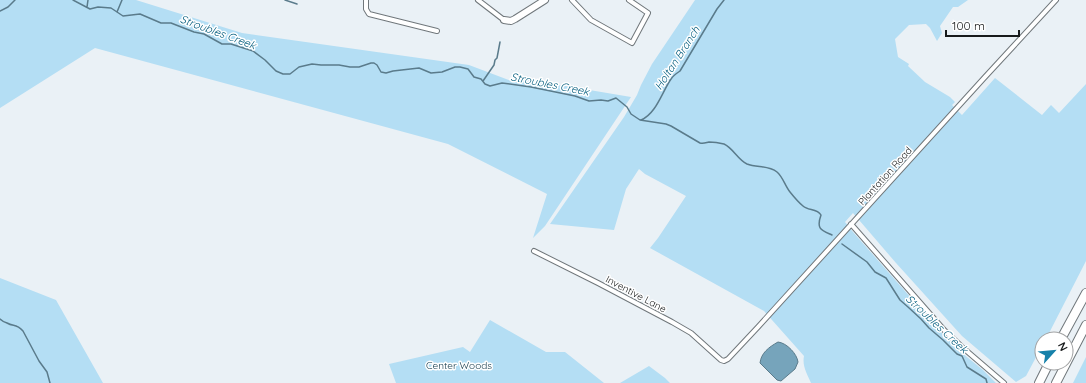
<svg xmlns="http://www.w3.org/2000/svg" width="1086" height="383" font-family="Quicksand,sans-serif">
<rect width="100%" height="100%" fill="#eaf1f6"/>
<path fill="#b4def4" d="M0 0H136L242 33 469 65 511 81 518 78 631 97 545 226 533 238 547 194 448 144 95 48 0 108Z
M695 0H968L958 7H953L940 26 942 33 937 41 930 28 926 24 909 25 895 39 898 57 909 64 908 66 925 82 950 97 955 102 952 105 962 115 995 78 1042 115 1051 105 1059 113 1086 84V261L1046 339H1042V346L1026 376 1016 382 962 336 896 263 853 213 845 222 853 232 941 332 962 353 983 370 996 383H811C807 374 802 366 804 356L764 311 650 248 658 238 686 196 645 174 639 169 626 189 614 230 550 224 624 117 637 95 641 85 652 64Z
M0 278 56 300 103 383H0Z
M490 320 546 352H565L604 383H396L389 364 463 347 470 352Z
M1086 357V383H1073Z
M649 366 665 378 670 383H620Z"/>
<path fill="#76a4bb" stroke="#5a7b8b" d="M778 342C787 343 797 354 798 362L795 369 781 381 777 380 760 363C761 353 769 347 778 342Z"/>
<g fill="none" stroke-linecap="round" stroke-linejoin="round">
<path stroke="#5a7b8b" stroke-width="1.5" d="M73 0 90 9 98 7 111 8 123 16 140 14 161 23H171L194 32 204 34 222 44H231L253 51 265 60 276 71 283 74H290L299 67 312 64 321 65H339L350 67H359L371 63H374L377 65 381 72 386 73 393 71 419 68 431 73 442 72 455 67H460L468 69 474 77 481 79 485 84 490 86 502 83 531 87 575 96 589 101 601 100 608 101 616 98 627 107 631 114 640 120 666 124 671 126 700 143C703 144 705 143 709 142 713 142 720 143 724 144 733 148 738 160 747 164 757 168 768 165 777 172 783 177 785 186 790 192 794 197 798 202 803 206 808 211 817 208 821 215 816 229 821 230 832 235
M285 0 297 4
M87 7 88 0
M0 11 8 7 15 0
M117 12 122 0
M483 81 494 65 495 60 497 58 500 42
M641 120C656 114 662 92 671 79 673 76 677 73 680 71L717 9 724 0
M842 244 867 262 875 272 886 278 900 300 908 307 921 319 929 328 943 340 957 354 962 356 967 367 986 379 987 383
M0 319C2 321 4 322 7 323 14 327 16 323 23 331L39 361 47 372 50 383"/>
<defs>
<path id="street" d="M366 0V9L369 14 437 31
M478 0 504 20
M572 0 591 20 632 43 648 13 629 0
M851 224 945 331 962 347 1004 383
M534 251 598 283 672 322 691 333 721 360 724 361 728 359 758 327 985 77 1056 0"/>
<path id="secondary" d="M504 20 511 21 515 19 545 0"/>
<path id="highway" d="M1061 339 1086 293
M1039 383 1049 363
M1056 383 1086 325"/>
</defs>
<use href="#street" stroke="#70777b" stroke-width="6"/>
<use href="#secondary" stroke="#70777b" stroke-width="8"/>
<use href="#highway" stroke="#70777b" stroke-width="10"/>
<use href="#street" stroke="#fff" stroke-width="4"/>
<use href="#secondary" stroke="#fff" stroke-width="6"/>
<use href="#highway" stroke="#fff" stroke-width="8"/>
</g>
<g text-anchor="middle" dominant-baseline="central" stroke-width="3" stroke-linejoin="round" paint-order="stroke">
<g font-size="10" fill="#171a1b" stroke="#fff">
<text transform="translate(885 176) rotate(-48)">Plantation Road</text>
<text transform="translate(636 294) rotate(28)">Inventive Lane</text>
</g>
<g font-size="10" fill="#0f3749" stroke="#fff">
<text x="459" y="365">Center Woods</text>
</g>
<g font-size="11" font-style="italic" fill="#086080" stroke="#fff">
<text transform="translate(218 32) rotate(20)">Stroubles Creek</text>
<text transform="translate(677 58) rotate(-57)">Holtan Branch</text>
<text transform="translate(550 84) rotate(11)">Stroubles Creek</text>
<text transform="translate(937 324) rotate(43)">Stroubles Creek</text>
</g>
</g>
<g transform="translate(1054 351) rotate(63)"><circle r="19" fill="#ffffff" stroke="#a2a3a4"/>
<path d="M0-3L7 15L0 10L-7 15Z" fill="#1681aa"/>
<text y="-6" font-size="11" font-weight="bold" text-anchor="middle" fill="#171a1b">N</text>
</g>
<path d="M946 30v6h73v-6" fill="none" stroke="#171a1b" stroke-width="2"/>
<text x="952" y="30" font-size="12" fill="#171a1b" stroke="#ffffff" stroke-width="3" paint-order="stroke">100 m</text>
</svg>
